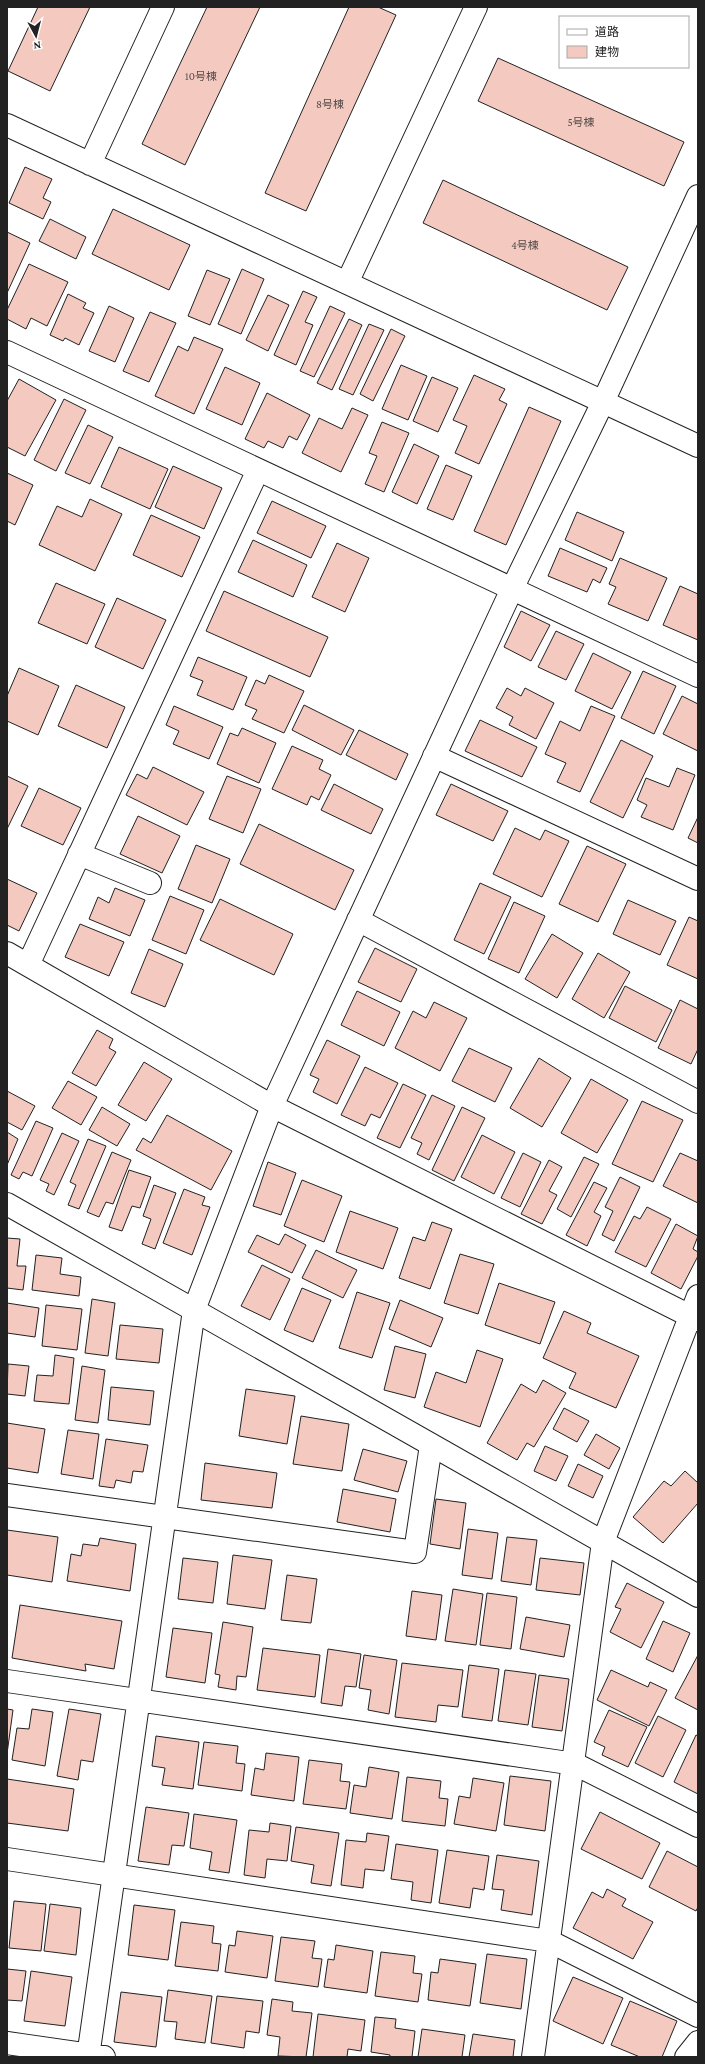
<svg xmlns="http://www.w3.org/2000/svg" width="705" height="2064" font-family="'Crimson Pro','Noto Sans JP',serif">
<rect width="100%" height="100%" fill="#fff"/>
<path fill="#f3c9c0" stroke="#222" d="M38 7H90L50 91 8 71Z
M207 7H260L185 165 142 144Z
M349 7H378L396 15 306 211 265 193Z
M498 58 684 142 664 186 478 101Z
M25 167 52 179 43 198 51 202 43 219 9 203Z
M443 180 628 267 607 310 423 223Z
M113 209 190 245 169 290 92 254Z
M50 219 86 237 76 259 39 241Z
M7 232 30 243 7 293Z
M29 264 68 282 47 326 31 318 26 329 7 319V310Z
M242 269 264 279 241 334 218 324Z
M207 270 230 279 210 325 188 316Z
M303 291 317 297 305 322 313 325 296 365 274 355Z
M68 294 86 303 83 308 94 313 79 345 65 338 63 341 50 335Z
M268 295 289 305 268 351 246 340Z
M109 306 134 318 115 362 89 351Z
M330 306 345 313 314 377 300 371Z
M150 312 176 323 149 382 123 371Z
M349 319 362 325 332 390 317 383Z
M369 324 384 330 353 395 339 389Z
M391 329 405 336 373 401 360 394Z
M194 337 223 349 194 414 155 396 178 346 188 351Z
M401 365 427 376 408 420 382 409Z
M225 367 260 383 242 425 206 409Z
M474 375 505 389 499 400 507 404 479 464 455 453 467 426 453 420Z
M432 377 458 388 438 432 413 421Z
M19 379 56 400 25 456 7 447V401Z
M267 393 310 415 297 440 289 436 283 448 268 441 264 448 245 439Z
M64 399 86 410 56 471 34 460Z
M529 407 561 421 506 545 474 531Z
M352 408 368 415 341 472 302 453 319 418 342 429Z
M382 422 409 433 384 492 365 484 377 456 369 453Z
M88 425 113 437 90 484 65 473Z
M414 444 439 456 417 504 392 492Z
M119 447 168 469 150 509 101 487Z
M446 465 472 476 453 520 427 509Z
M173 466 222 488 204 529 155 507Z
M7 473 33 485 15 525 7 521Z
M90 499 122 514 95 571 39 545 57 506 82 517Z
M272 501 326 526 311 558 257 533Z
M577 512 624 532 612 561 565 540Z
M151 515 200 537 182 577 133 555Z
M253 540 307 565 293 597 238 572Z
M337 543 369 558 345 612 312 597Z
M560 548 607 568 600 583 593 579 587 592 548 576Z
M620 558 667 578 648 621 608 604 616 587 609 584Z
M56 583 105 604 87 644 38 623Z
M680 586 698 594V640L663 625Z
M224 591 328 637 310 677 206 631Z
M117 598 166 620 143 669 95 647Z
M521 611 550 625 531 661 504 647Z
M556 631 584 644 566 680 538 667Z
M593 653 631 672 612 709 575 691Z
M198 657 247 677 233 710 197 695 203 681 190 676Z
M19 668 59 686 38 735 7 721V696Z
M643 671 676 686 654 734 621 718Z
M269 675 304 691 284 733 252 719 257 710 245 705 256 680 265 684Z
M76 685 125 707 107 748 58 726Z
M507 688 521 696 525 688 554 703 536 739 509 725 513 717 496 708Z
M682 696 698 704V751L663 734Z
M304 705 354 730 341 755 292 730Z
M174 706 223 727 209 759 173 744 179 731 166 725Z
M591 706 615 716 580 792 557 782 566 763 545 754 560 721 580 731Z
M480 720 537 747 522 777 465 751Z
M242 728 276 743 259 783 217 764 230 733 238 736Z
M359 730 408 754 396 780 346 755Z
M621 740 653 756 623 818 590 802Z
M292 746 323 760 319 769 331 775 319 800 311 796 307 805 272 789Z
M153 767 204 792 187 825 126 795 137 774 147 779Z
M677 768 695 775 673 830 641 817 647 805 637 800 646 778 669 787Z
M7 776 28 786 7 829Z
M227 776 261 789 243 833 209 819Z
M334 784 383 809 371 834 321 810Z
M451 784 508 811 493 841 436 815Z
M39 788 81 808 63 845 21 826Z
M138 816 180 836 162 873 120 854Z
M698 817V843L688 838Z
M259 824 354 870 335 910 240 864Z
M515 828 540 840 545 830 569 841 542 897 493 874Z
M196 845 230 859 212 903 178 889Z
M587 846 626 864 598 922 559 904Z
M7 879 37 893 19 931 7 925Z
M480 883 511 897 484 954 454 940Z
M115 888 145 900 130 936 89 919 98 897 109 903Z
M170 896 204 910 186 954 152 940Z
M220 899 293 934 274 975 200 940Z
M628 900 676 921 660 955 613 934Z
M514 902 545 916 519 973 488 959Z
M689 917 698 921V979L667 965Z
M80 924 124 942 109 976 65 957Z
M552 934 583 953 557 998 525 979Z
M375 948 417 969 401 1002 358 982Z
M149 949 183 964 165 1007 131 993Z
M598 953 630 972 604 1018 572 999Z
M625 986 672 1010 656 1042 609 1018Z
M357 991 400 1012 384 1046 341 1025Z
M680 1000 698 1009V1049L691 1064 658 1048Z
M434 1002 467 1018 440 1071 395 1048 413 1011 426 1018Z
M97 1030 113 1039 109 1048 116 1052 96 1086 72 1073Z
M327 1040 360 1056 337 1104 313 1092 319 1079 310 1075Z
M469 1048 512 1068 495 1102 452 1081Z
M539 1058 571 1078 542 1127 510 1108Z
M144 1062 172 1079 146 1121 118 1105Z
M365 1067 398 1083 380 1118 371 1114 365 1126 341 1115Z
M591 1079 628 1100 597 1153 561 1133Z
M68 1081 97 1097 81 1125 52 1108Z
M403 1084 426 1095 400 1148 377 1138Z
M7 1091 35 1106 22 1130 7 1122Z
M432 1095 455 1106 429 1160 417 1154 422 1143 411 1138Z
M642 1101 683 1120 653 1182 612 1164Z
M102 1107 130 1124 117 1146 89 1130Z
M462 1107 485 1118 454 1181 432 1170Z
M167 1115 232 1151 211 1190 136 1150 143 1138 151 1143Z
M36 1121 53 1128 32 1176 23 1172 19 1179 11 1175Z
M7 1132 18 1139 7 1165Z
M62 1133 79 1141 54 1195 46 1191 49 1184 40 1180Z
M482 1135 515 1152 494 1194 461 1177Z
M88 1139 106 1146 79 1209 68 1205 76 1185 70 1182Z
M112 1152 131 1160 113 1204 106 1202 99 1217 87 1212Z
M523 1153 541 1162 520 1207 501 1198Z
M680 1153 698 1161V1203L663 1186Z
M584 1157 599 1164 571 1217 557 1209Z
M549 1160 562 1167 549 1191 557 1195 542 1224 521 1214Z
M268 1162 296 1173 281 1215 253 1206Z
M129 1170 151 1177 140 1208 132 1206 122 1231 109 1227Z
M620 1177 640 1187 614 1241 602 1235 613 1211 605 1207Z
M302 1180 342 1196 324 1242 284 1226Z
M594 1182 607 1188 594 1212 601 1216 587 1246 566 1235Z
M154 1185 176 1193 155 1249 142 1244 151 1219 143 1216Z
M184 1189 205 1197 202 1205 210 1207 192 1255 163 1243Z
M647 1207 671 1219 646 1267 615 1252 634 1216 640 1219Z
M350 1211 398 1228 383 1269 336 1252Z
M432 1222 452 1229 430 1289 399 1278 413 1237 425 1241Z
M676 1224 698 1236 693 1249 698 1252V1256L681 1289 651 1273Z
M285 1234 306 1245 292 1273 248 1252 257 1235 279 1245Z
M7 1238 20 1239 17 1266H26L23 1290 7 1288Z
M316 1250 357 1270 343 1298 302 1278Z
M460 1254 494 1264 478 1314 444 1303Z
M36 1255 62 1258 60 1274 81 1277 79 1296 32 1290Z
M262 1265 290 1279 270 1320 241 1306Z
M499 1283 555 1302 540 1344 485 1325Z
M302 1288 331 1300 313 1342 284 1330Z
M357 1292 390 1303 372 1358 339 1348Z
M92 1299 115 1303 108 1356 85 1353Z
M400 1300 443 1318 431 1347 389 1329Z
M7 1303 39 1308 35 1337 7 1333Z
M46 1305 82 1309 77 1350 42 1346Z
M564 1311 591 1323 587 1333 639 1356 616 1408 569 1388 576 1373 543 1358Z
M120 1325 163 1329 159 1363 116 1359Z
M395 1346 426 1354 415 1398 384 1390Z
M477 1350 503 1359 480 1427 424 1407 436 1372 466 1383Z
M55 1355 74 1358 69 1404 34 1401 37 1375 53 1376Z
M8 1364 29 1366 25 1396 7 1394Z
M82 1366 105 1370 98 1423 75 1420Z
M543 1380 566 1393 534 1447 527 1443 517 1460 487 1443 521 1384 536 1393Z
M111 1387 154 1391 150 1425 108 1420Z
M246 1389 295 1396 287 1444 239 1436Z
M564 1408 589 1421 577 1442 553 1429Z
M301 1416 349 1424 342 1471 293 1464Z
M7 1423 45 1429 38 1473 7 1468Z
M68 1430 99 1434 93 1479 61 1474Z
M596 1434 620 1448 609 1469 584 1455Z
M106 1439 148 1445 143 1472 133 1471 131 1483 116 1480 114 1488 99 1486Z
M545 1446 568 1456 556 1481 534 1471Z
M363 1449 407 1461 398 1492 354 1480Z
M205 1463 277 1473 272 1508 201 1500Z
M578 1464 603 1476 593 1498 568 1486Z
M685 1471 698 1483V1503L663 1543 633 1517 664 1481 671 1486Z
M343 1489 396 1499 390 1532 337 1522Z
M436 1499 466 1503 460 1549 430 1544Z
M468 1529 498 1533 492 1579 462 1575Z
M7 1530 58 1537 52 1582 7 1575Z
M507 1537 537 1540 531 1585 501 1581Z
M100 1538 136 1544 130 1591 67 1581 71 1554 81 1556 83 1544 98 1546Z
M233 1555 272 1560 265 1609 227 1604Z
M183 1558 218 1562 213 1603 178 1599Z
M540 1558 584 1563 580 1595 536 1590Z
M287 1575 317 1579 311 1623 281 1620Z
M627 1583 664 1602 641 1648 610 1632 621 1609 615 1607Z
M453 1589 483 1594 476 1645 445 1641Z
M412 1591 442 1595 436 1640 406 1636Z
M487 1593 517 1597 511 1649 480 1645Z
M20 1605 122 1621 114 1669 85 1664 86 1671 12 1658Z
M526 1617 570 1625 564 1657 520 1649Z
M663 1621 690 1633 673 1672 646 1659Z
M223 1622 253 1627 246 1677 237 1676 236 1690 218 1687 220 1675 215 1674Z
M173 1628 212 1633 205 1683 166 1677Z
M263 1648 320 1655 315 1697 257 1690Z
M328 1649 361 1654 356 1687 345 1686 342 1706 321 1703Z
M364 1655 397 1660 389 1714 368 1710 371 1690 359 1688Z
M698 1655V1710L675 1698Z
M402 1663 463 1670 458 1707 438 1705 436 1722 395 1717Z
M469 1665 499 1669 492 1721 462 1717Z
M505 1670 536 1674 528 1725 498 1721Z
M611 1670 648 1687 650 1682 667 1690 649 1726 597 1700Z
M539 1675 569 1679 562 1731 532 1727Z
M7 1709 13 1710 7 1754Z
M32 1709 53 1712 45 1766 12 1760 17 1728 29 1729Z
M69 1709 101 1714 93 1762 81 1760 78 1780 57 1776Z
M609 1710 647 1727 628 1767 602 1755 605 1747 594 1742Z
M658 1716 686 1730 663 1777 635 1763Z
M696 1735 698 1736V1794L674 1782Z
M156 1736 199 1742 193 1789 162 1785 165 1768 152 1766Z
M204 1742 238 1746 236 1763 245 1764 242 1791 198 1785Z
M266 1753 299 1757 294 1801 251 1795 255 1768 264 1770Z
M309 1760 342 1764 340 1781 350 1782 346 1809 303 1804Z
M369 1767 399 1772 392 1819 350 1813 354 1785 366 1787Z
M510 1776 551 1781 545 1831 504 1825Z
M407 1777 441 1781 439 1798 448 1799 445 1826 402 1821Z
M473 1778 504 1783 496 1831 454 1824 459 1796 470 1798Z
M7 1779 74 1789 68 1831 7 1823Z
M146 1807 189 1813 184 1846 172 1845 169 1865 138 1861Z
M600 1812 660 1843 642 1879 581 1849Z
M194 1814 237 1820 229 1873 209 1870 212 1852 190 1848Z
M270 1823 291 1826 287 1861 267 1859 265 1878 244 1875 249 1830 269 1832Z
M296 1827 339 1833 331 1886 311 1883 314 1865 291 1861Z
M367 1833 389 1836 384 1871 365 1869 363 1888 341 1885 346 1840 366 1842Z
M396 1844 438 1850 431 1903 411 1900 413 1882 391 1879Z
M447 1850 489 1856 484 1890 473 1888 470 1908 439 1903Z
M667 1851 698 1867V1907L696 1911 649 1887Z
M497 1855 539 1861 532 1915 501 1910 504 1890 492 1889Z
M607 1889 626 1899 622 1906 653 1922 633 1959 573 1928 592 1892 603 1898Z
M14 1901 46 1904 41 1951 9 1948Z
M50 1904 81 1908 76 1955 44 1951Z
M134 1905 175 1910 168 1960 128 1955Z
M181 1922 214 1926 212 1943 221 1944 218 1971 175 1966Z
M237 1931 273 1936 267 1978 225 1972 229 1945 235 1946Z
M281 1937 315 1941 312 1958 322 1959 318 1987 275 1981Z
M336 1945 373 1951 367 1993 324 1987 328 1959 334 1960Z
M381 1952 415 1956 413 1973 422 1974 418 2002 375 1996Z
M487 1954 527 1959 521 2009 480 2003Z
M440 1959 476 1964 470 2006 428 2000 431 1972 438 1973Z
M7 1969 26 1971 22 2001 7 2000Z
M31 1971 72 1977 65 2026 24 2021Z
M573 1977 623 1998 603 2044 553 2021Z
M168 1990 212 1996 205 2043 175 2039 177 2022 164 2021Z
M121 1992 162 1997 156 2047 114 2042Z
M217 1996 263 2001 259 2033 246 2031 244 2048 211 2043Z
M272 1999 293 2002 292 2011 312 2013 306 2057 278 2056 280 2037 267 2035Z
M630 2001 677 2021 662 2057H640L611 2045Z
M318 2014 365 2020 361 2051 348 2049 347 2057H313Z
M375 2017 396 2019 395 2028 415 2031 412 2057H390V2055L371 2052Z
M422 2029 465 2035 462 2057H418Z
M473 2034 515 2040 513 2057H469Z"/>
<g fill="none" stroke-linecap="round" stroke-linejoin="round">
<defs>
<path id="minor" d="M7 125 698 446
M90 164 163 7
M347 283 476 7
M7 352 698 676
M434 756 698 879
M79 854 150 883
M358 920 698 1102
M7 953 272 1106 698 1320
M28 965 258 470
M7 1204 698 1596
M7 1495 415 1552 431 1445
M7 1681 575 1764 698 1826
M7 1859 549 1941 698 2016
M7 2043 104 2057
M88 2057 194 1310 272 1106 512 589 603 402 698 196
M533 2057 603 1542 698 1296
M686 2057 698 2042"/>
</defs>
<use href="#minor" stroke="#222" stroke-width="24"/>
<use href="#minor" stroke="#fff" stroke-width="22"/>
</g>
<g text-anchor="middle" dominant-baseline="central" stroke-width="3" stroke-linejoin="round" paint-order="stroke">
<g font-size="11" fill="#564c4a">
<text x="201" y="76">10号棟</text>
<text x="330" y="104">8号棟</text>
<text x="581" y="122">5号棟</text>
<text x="525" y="245">4号棟</text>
</g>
</g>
<rect width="705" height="2064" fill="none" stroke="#222222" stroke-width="16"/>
<rect x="559" y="16" width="130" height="52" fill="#ffffff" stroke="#a7a7a7"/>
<rect x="567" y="29" width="20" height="6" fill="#ffffff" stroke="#a7a7a7"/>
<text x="595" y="36" font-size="12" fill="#222222">道路</text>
<rect x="567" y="46" width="20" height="12" fill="#f3c9c0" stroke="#a7a7a7"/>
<text x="595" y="56" font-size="12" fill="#222222">建物</text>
<g transform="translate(36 36) rotate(173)" stroke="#ffffff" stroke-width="3" paint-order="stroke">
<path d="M0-3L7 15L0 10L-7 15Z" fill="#222222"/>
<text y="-6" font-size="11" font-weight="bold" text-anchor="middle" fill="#222222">N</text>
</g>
</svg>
